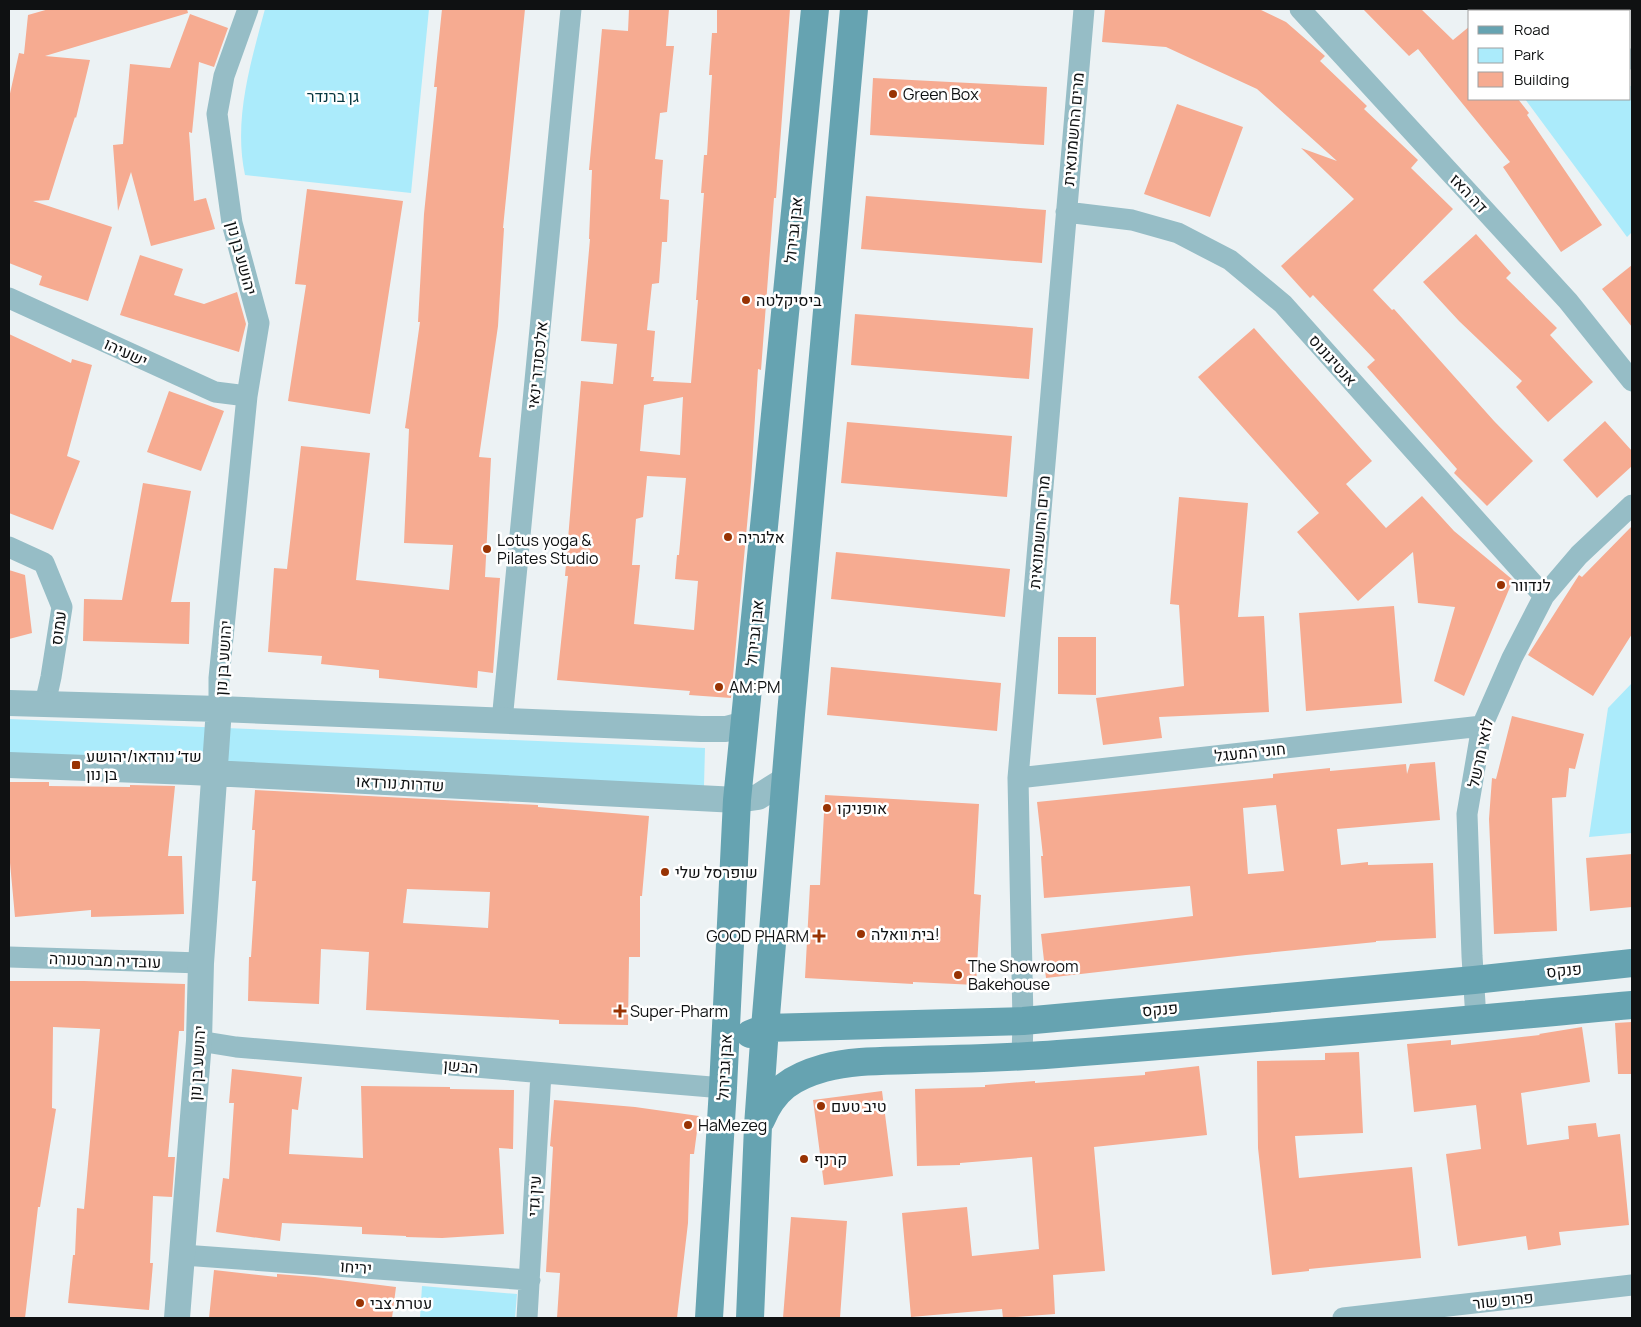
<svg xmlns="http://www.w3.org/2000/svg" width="1641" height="1327" font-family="Manrope,Heebo,sans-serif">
<rect width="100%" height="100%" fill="#ecf2f4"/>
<path fill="#abebfb" d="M265 9H429L411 193 245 175C233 119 251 62 265 9Z
M1630 86H1632V232L1627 237 1525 99H1630Z
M1632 683V833L1589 837 1608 708Z
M9 719 705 748 704 786 9 757Z
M422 1286 517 1294 515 1318H420Z"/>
<path fill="#f6ab91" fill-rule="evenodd" d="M49 9H187L188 13 45 56 90 60 76 118 75 117 49 200 33 201 112 227 88 301 39 285 42 276 9 263V98L19 53 24 54 28 15Z
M442 9H525L503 228H504L498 326 479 457 491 458 485 577 500 578 493 673 478 671 477 688 379 678V670L321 664 322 656 268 652 274 568 287 569 301 446 370 453 356 580 449 590 453 545 404 543 409 429 405 428 420 322H418L424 214 437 87H434Z
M629 9H669L666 46H674L667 112 660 113 655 159 663 160 660 199 669 200 667 242H662L659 283 652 284 647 330 655 331 651 377H654L653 381 691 383 698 300H696L704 193H701L704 155H707L712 75H709L712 33H717V9H790L776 198H774L761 370 758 369 751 482 731 698 689 695 690 691 557 680 568 576H565L581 381 613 384 617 344 581 341 590 239H589L592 170H589L602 29 628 31ZM683 397 680 455 640 451 644 405ZM647 476 686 478 679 555H677L675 579 698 581 694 630 634 624 640 565H632L636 519 643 517Z
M1105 9H1259L1286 22 1325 56 1320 61 1367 106 1364 109 1418 160 1411 168 1453 209 1373 290 1392 310 1394 309 1494 421 1533 461 1487 506 1454 473 1457 469 1367 367 1375 360 1313 295 1310 298 1281 266 1354 199 1301 148 1337 161 1257 89 1166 47 1102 42Z
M1363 9H1421L1453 40 1470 26V99H1518L1529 113 1527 115 1602 225 1561 252 1503 167 1510 162 1418 49 1409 56Z
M190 14 228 28 214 67 199 62 192 133 189 132 194 201 206 198 215 229 151 246 131 172 118 211 113 145 123 144 130 64 170 68Z
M873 78 1047 87 1044 145 870 135Z
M1177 104 1243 127 1210 217 1144 194Z
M307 189 403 201 370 414 288 401 306 285 295 284Z
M866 196 1046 210 1042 263 861 249Z
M1476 234 1511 273 1506 278 1557 328 1550 335 1593 382 1548 422 1516 387 1522 381 1459 321 1423 282Z
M140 255 183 269 174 295 204 304 237 292 246 324 239 352 120 315Z
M1632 265V327L1602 289Z
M855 314 1033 328 1029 379 851 365Z
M1254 328 1372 461 1346 484 1386 528 1422 496 1454 531 1513 580 1464 696 1434 681 1455 607 1418 603 1413 552 1358 601 1297 532 1319 513 1198 377Z
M9 334 71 363 72 359 92 365 67 456 80 461 53 530 9 513Z
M169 391 224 411 201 471 147 452Z
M1605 421 1632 451V466L1597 498 1563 460Z
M847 422 1012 436 1007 497 841 483Z
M143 483 191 491 171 602H190L189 644 83 641 84 599 122 600Z
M1179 497 1248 503 1238 617 1264 616 1269 712 1159 717 1162 738 1103 745 1096 698 1184 686 1179 605 1170 604Z
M1632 526V634L1593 696 1528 655 1579 575 1582 577Z
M836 552 1010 569 1005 617 831 599Z
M9 570 25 575 32 633 9 639Z
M1394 606 1402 703 1306 711 1299 613Z
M1058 637H1096V695L1058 694Z
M831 667 1001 683 997 731 827 715Z
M1512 716 1584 734 1575 769 1569 768 1566 797 1552 798 1557 931 1494 934 1489 819 1492 778 1496 779Z
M1435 762 1440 820 1337 829 1341 865 1368 862V865L1433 863 1436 938 1376 941V942L1246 955 1046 978 1041 934 1193 916 1190 886 1044 898 1041 856H1043L1037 802 1273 778V774L1330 768V771L1406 764 1407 774 1410 764ZM1276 805 1284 871 1248 874 1243 808Z
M9 782H49V786L130 787V785L175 786 168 856H182L184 914 91 917V910L15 917 9 852Z
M255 790 538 805V807L649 816 642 896H640V957H629L628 1025 559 1024V1020L366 1010 369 952 321 949 319 1004 248 1001 249 957H251L256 881H252L255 830H252ZM407 889 490 892 488 928 403 923Z
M825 795 979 804 974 894 981 895 976 985 913 982V984L805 978 810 885H820Z
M1632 854V907L1590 911 1586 858Z
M9 981H84L185 984 184 1031H179L168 1157H175L172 1197 153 1196 150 1263H153L149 1310 68 1303 73 1255H75L77 1208 84 1209 100 1029 53 1027 52 1108 56 1109 40 1207H38L25 1318H9Z
M1632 1022V1074H1618L1615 1023Z
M1582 1027 1590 1082 1521 1093 1527 1145 1569 1139 1568 1126 1596 1123 1598 1137 1620 1134 1629 1225 1559 1232 1561 1245 1528 1250 1526 1236 1458 1246 1446 1154 1481 1149 1476 1105 1414 1112 1407 1044 1451 1040V1045L1540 1035 1539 1034Z
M1359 1052 1363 1133 1295 1136 1299 1178 1412 1167 1421 1258 1309 1269V1271L1272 1275 1258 1148 1257 1061 1325 1060V1053Z
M1199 1066 1207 1135 1094 1147 1105 1271 1053 1275 1055 1314 1003 1318 1002 1309 911 1317 902 1213 967 1207 972 1256 1039 1249 1032 1157 960 1163V1165L917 1166 915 1089 985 1087V1085L1035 1081V1083L1145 1075V1072Z
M232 1069 302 1077 298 1110 292 1109 289 1154 363 1158 361 1086 450 1087V1089L514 1090 513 1149 499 1148 504 1234 442 1238 406 1237V1236L362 1234V1227L282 1223 280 1241 216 1232 223 1178 229 1179 234 1103H229Z
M882 1091 893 1176 824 1185 813 1100Z
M554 1100 635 1107 699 1116 694 1154H690L688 1223 677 1318H557L560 1273 546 1272 553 1147 550 1146Z
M791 1217 847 1221 840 1318H783Z
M214 1270 277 1277V1274L315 1277 396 1287 392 1318H209Z"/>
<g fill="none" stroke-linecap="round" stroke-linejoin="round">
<path stroke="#96bdc6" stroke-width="21" d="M1300 9 1568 301 1632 381
M1630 59H1632
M1066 212 1132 220 1178 233 1230 260 1283 304 1544 596
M9 298 215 392 247 396
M9 547 44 563 62 607 51 677 45 704
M219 709V678L247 396 259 323 232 223 217 114 224 76 248 9
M502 721 571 9
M1018 778 1482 726
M9 957 201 963
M1476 1019 1472 956 1467 814 1482 726 1512 658 1544 596 1579 555 1632 505
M199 1041 236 1047 723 1088
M1022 1057 1023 1021 1018 778 1084 9
M183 1255 530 1280
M527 1318 541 1073
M1343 1318 1632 1285"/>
<path stroke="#96bdc6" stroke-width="26" d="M9 703 219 709 701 729H726L745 724
M9 765 191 772 737 800 758 797 785 780
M177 1318 199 1041 201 963 219 709"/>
<path stroke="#66a3b1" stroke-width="28" d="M750 1034 765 1028 1023 1021 1474 980 1632 963
M761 1120C774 1089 792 1077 824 1068 853 1060 884 1061 914 1060 962 1059 1010 1058 1058 1054 1249 1040 1441 1022 1632 1005
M709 1318 723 1088 737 800 815 9
M750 1318 758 1126 765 1028 791 714 854 9"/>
</g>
<g fill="#983303" stroke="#fff" stroke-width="2">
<circle cx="893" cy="94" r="5"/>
<circle cx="746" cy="300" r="5"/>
<circle cx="728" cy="537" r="5"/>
<circle cx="487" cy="549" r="5"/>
<circle cx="1501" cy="585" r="5"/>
<circle cx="719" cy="687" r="5"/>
<rect x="71" y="760" width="10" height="10" rx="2.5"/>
<circle cx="827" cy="808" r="5"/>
<circle cx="665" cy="872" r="5"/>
<circle cx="861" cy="934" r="5"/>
<path d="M816.5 928.5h5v5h5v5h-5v5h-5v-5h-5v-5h5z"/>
<circle cx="958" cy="975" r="5"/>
<path d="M617.5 1003.5h5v5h5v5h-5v5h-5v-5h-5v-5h5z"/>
<circle cx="821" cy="1106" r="5"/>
<circle cx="688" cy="1125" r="5"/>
<circle cx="804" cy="1159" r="5"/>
<circle cx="360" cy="1303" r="5"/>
</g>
<g text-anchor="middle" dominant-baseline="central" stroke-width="5" stroke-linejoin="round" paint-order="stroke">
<g font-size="16" fill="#0f1112" stroke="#fff" text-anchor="start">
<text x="903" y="94">Green Box</text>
<text x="756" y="300">ביסיקלטה</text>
<text x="738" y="537">אלגריה</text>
<text x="497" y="540">Lotus yoga &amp;<tspan x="497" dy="18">Pilates Studio</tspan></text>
<text x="1511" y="585">לנדוור</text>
<text x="729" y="687">AM:PM</text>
<text x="86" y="756">שד׳ נורדאו/יהושע<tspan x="86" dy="18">בן נון</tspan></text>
<text x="837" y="808">אופניקו</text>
<text x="675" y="872">שופרסל שלי</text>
<text x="871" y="934">בית וואלה!</text>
<text x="809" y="936" text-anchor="end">GOOD PHARM</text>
<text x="968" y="966">The Showroom<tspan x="968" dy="18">Bakehouse</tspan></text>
<text x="630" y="1011">Super-Pharm</text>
<text x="831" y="1106">טיב טעם</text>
<text x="698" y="1125">HaMezeg</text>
<text x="814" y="1159">קרנף</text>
<text x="370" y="1303">עטרת צבי</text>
</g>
<g font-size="16" fill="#05363f" stroke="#fff">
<text x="333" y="96">גן ברנדר</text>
</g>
<g font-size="16" fill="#0f1112" stroke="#fff">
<text transform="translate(1073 129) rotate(-85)">מרים החשמונאית</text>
<text transform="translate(1469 193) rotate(47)">דה האז</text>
<text transform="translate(793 230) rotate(-84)">אבן גבירול</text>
<text transform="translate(242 258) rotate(75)">יהושע בן נון</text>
<text transform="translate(126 352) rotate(25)">ישעיהו</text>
<text transform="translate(1333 360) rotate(48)">אנטיגונוס</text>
<text transform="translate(537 365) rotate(-84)">אלכסנדר ינאי</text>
<text transform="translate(1039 532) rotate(-85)">מרים החשמונאית</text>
<text transform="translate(58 628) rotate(-83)">עמוס</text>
<text transform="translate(754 633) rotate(-84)">אבן גבירול</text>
<text transform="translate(223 658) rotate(-86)">יהושע בן נון</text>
<text transform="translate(1250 752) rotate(-6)">חוני המעגל</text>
<text transform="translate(1480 753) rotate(-78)">לואי מרשל</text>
<text transform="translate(400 783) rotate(3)">שדרות נורדאו</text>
<text transform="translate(105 960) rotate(2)">עובדיה מברטנורה</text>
<text transform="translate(1564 970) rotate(-6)">פנקס</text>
<text transform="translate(1160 1009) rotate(-5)">פנקס</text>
<text transform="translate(197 1063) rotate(-86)">יהושע בן נון</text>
<text transform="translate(461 1066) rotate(5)">הבשן</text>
<text transform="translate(724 1067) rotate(-87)">אבן גבירול</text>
<text transform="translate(534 1196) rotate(-87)">עין גדי</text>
<text transform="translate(356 1267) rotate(4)">יריחו</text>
<text transform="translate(1503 1300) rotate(-6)">פרופ שור</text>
</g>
</g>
<rect width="1641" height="1327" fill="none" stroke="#0f1112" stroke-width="20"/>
<rect x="1468" y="10" width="162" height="90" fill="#ffffff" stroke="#9fa0a0"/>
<rect x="1478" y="26" width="25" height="8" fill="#66a3b1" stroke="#9fa0a0"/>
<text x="1514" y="35" font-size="15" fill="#0f1112">Road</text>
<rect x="1478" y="48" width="25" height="15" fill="#abebfb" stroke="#9fa0a0"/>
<text x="1514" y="60" font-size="15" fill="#0f1112">Park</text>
<rect x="1478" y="72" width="25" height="15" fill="#f6ab91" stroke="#9fa0a0"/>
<text x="1514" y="85" font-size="15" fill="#0f1112">Building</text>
</svg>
